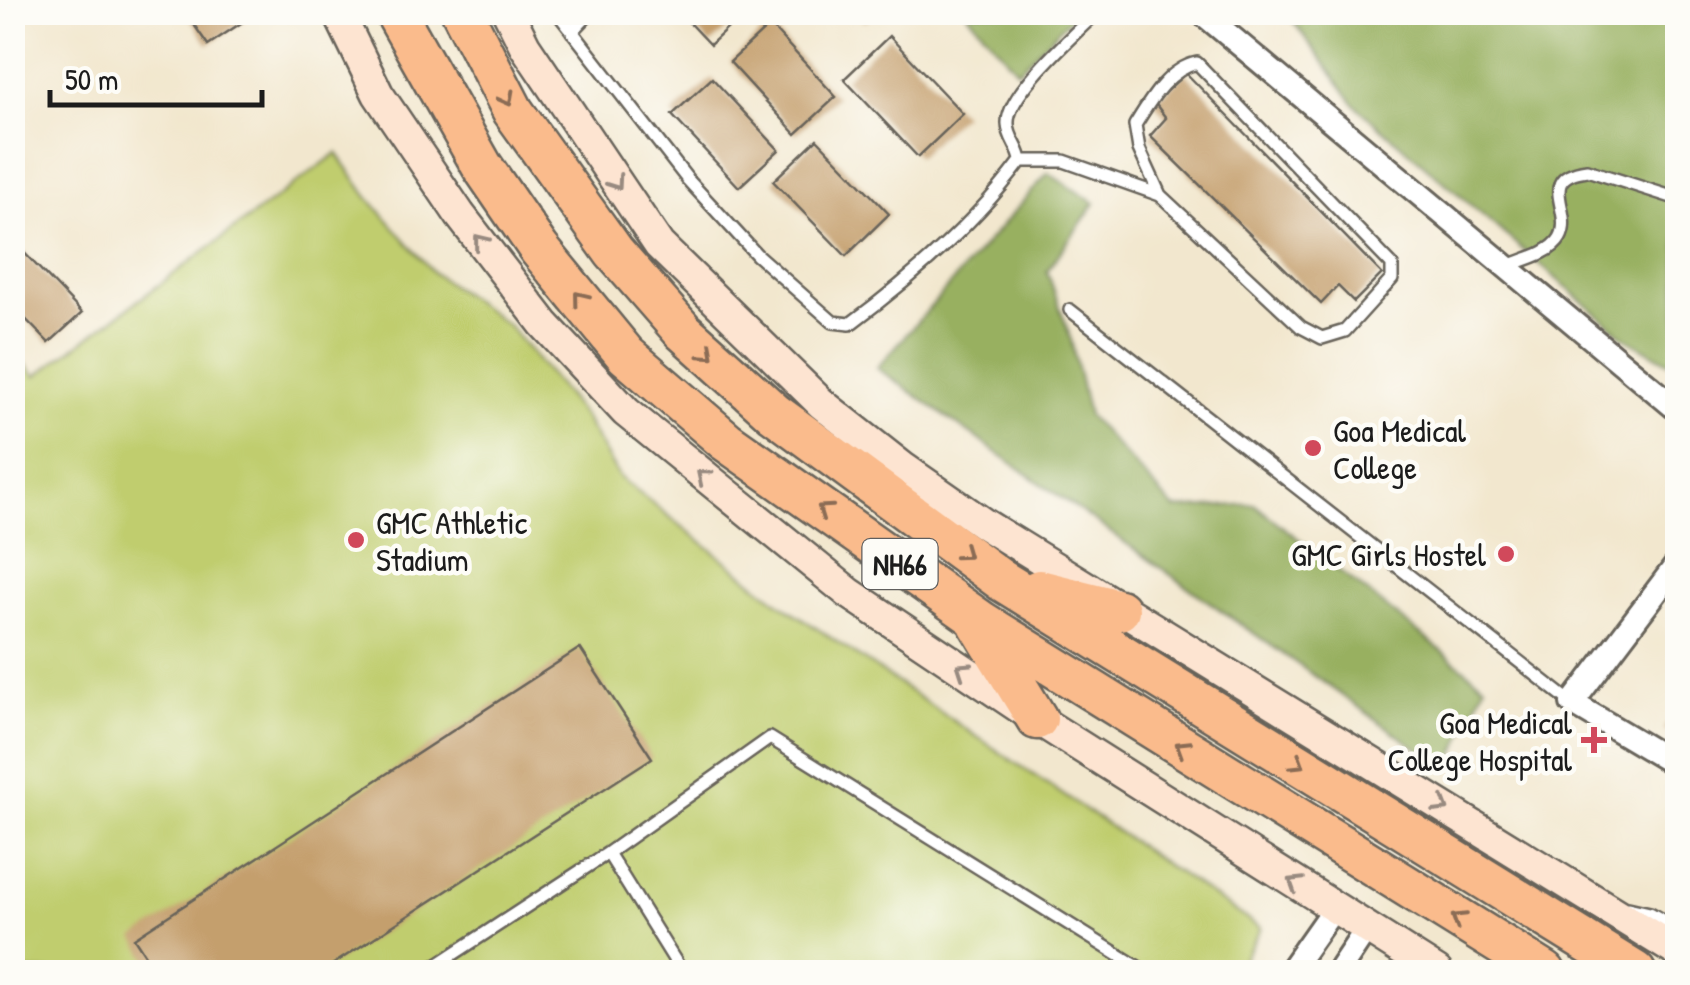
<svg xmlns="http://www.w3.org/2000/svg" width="1690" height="985" font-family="'Patrick Hand',sans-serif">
<rect width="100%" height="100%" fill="#fdfcf7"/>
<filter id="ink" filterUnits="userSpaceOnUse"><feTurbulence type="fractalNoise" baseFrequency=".01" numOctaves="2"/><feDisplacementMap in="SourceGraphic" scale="20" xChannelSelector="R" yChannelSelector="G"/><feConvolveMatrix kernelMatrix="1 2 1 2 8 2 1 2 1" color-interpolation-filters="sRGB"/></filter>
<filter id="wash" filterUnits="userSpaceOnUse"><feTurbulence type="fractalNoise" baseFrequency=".0048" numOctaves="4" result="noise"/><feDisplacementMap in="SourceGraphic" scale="40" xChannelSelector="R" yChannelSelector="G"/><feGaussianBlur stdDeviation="2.25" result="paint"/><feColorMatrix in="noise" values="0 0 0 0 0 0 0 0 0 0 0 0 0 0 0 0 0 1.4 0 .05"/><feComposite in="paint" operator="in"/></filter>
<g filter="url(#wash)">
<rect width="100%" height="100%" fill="#f2e7ce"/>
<path fill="#c0cd6e" stroke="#6e7445" stroke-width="2.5" d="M337 153 367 196 434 273 509 326 583 416 619 477 781 604 1261 929 1236 972H13V352L36 376Z"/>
<path fill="#98b061" stroke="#5a663e" stroke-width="2.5" d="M967 13H1075L1018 71Z
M1287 13H1677V367L1624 337 1356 106Z
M1048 173 1095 203 1047 271 1070 336 1088 415 1175 509 1254 504 1485 685 1448 770 877 368Z"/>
<g id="blocks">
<path fill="#c49f6d" d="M199 12H243L247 19 208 45 190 19Z
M679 12H745L710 45Z
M856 12H876L865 22Z
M770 25 836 97 796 134 730 62Z
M889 36 963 114 918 157 844 79Z
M1186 73 1382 274 1354 302 1338 286 1321 304 1150 136 1166 118 1154 102Z
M712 78 779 150 739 187 672 115Z
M817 139 889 214 846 256 773 181Z
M12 240 82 313 49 343 12 305Z
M580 648 652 758 321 972H156L134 938Z
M1678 705V738L1663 729Z"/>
</g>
</g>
<g filter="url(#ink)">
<use href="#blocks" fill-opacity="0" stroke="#67635a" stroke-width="2.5"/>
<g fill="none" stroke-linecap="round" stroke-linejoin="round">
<defs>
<path id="lane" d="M557 12 688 180 757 255 833 322 850 324C912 278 975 223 1021 161
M572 32 591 12
M1021 161H1064L1160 195 1301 327 1322 338 1345 331 1392 279V265L1197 63C1168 69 1150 101 1135 125L1139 149 1160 195
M1021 161C1020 148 1008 138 1008 124 1006 94 1075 34 1097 12
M1505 267C1521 260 1551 254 1560 238 1575 212 1534 177 1587 170L1678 199
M1070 310 1572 703
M608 853 770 738 1146 972
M1628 908 1650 913 1678 929
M426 972 608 853 682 972"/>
<path id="street" d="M1201 12 1678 410
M1678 563 1572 703 1678 766
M1289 972 1334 908
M1338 972 1368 927"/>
<path id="secondary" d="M338 12 378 94 460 215 544 324 626 412 849 593 1037 719 1437 972
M508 12 525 46 659 245 822 404 902 467 984 524 1678 952"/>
<path id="highway" d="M395 12 482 166 539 249 626 355 726 441 982 622 1545 972
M462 12 513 111 614 252 683 331 774 413 1001 580 1635 972
M1039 590 1119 610
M979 624 1037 719"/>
</defs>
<use href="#lane" stroke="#67635a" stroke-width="16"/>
<use href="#street" stroke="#67635a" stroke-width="28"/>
<use href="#secondary" stroke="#67635a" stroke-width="35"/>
<use href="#highway" stroke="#67635a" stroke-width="45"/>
<use href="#lane" stroke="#fff" stroke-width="11"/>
<use href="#street" stroke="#fff" stroke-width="22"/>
<use href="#secondary" stroke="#fde4d1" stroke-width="30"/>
<use href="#highway" stroke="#fabb8c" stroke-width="40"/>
</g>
<defs><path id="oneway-chevron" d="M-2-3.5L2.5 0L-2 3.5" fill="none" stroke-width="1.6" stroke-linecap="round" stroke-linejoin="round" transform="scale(2.5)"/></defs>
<g stroke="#8b6c54">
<use href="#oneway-chevron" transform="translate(507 99) rotate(62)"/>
<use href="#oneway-chevron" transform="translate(580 298) rotate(-129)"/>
<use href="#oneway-chevron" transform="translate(708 353) rotate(42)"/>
<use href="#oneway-chevron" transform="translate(824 510) rotate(-145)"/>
<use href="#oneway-chevron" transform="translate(964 553) rotate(36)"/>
<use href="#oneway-chevron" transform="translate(1182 747) rotate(-148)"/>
<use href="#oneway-chevron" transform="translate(1298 763) rotate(32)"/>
<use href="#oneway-chevron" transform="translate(1458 919) rotate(-148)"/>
</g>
<g stroke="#988a80">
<use href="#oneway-chevron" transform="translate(616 183) rotate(55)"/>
<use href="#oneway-chevron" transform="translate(480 241) rotate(-128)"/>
<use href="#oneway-chevron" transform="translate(703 476) rotate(-140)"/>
<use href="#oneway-chevron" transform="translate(963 669) rotate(-146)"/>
<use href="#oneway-chevron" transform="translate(1442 806) rotate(31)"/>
<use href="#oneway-chevron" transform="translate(1295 883) rotate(-148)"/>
</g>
</g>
<g fill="#d1495b" stroke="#fdfcf7" stroke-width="4">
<circle cx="1313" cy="448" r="10"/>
<circle cx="356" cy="540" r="10"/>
<circle cx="1506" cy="554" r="10"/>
<path d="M1589 725h10v10h10v10h-10v10h-10v-10h-10v-10h10z"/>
</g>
<g text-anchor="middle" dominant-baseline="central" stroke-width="9" stroke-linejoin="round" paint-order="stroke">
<rect fill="#fdfcf7" stroke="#605f5e" stroke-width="2.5" x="862.5" y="539" width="75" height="50" rx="8"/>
<g font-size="30" font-weight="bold" fill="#1c1c1c">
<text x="900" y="564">NH66</text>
</g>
<g font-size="32" fill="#1c1c1c" stroke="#fdfcf7" text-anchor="start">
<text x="1333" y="430">Goa Medical<tspan x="1333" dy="37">College</tspan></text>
<text x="376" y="522">GMC Athletic<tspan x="376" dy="37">Stadium</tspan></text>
<text x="1486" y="554" text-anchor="end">GMC Girls Hostel</text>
<text x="1572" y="722" text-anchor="end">Goa Medical<tspan x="1572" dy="37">College Hospital</tspan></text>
</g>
</g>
<rect width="1690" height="985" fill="none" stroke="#fdfcf7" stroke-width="50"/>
<path d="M50 90v15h212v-15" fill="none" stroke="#1c1c1c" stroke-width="5"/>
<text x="65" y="90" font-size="30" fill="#1c1c1c" stroke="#fdfcf7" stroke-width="8" paint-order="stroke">50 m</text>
</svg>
